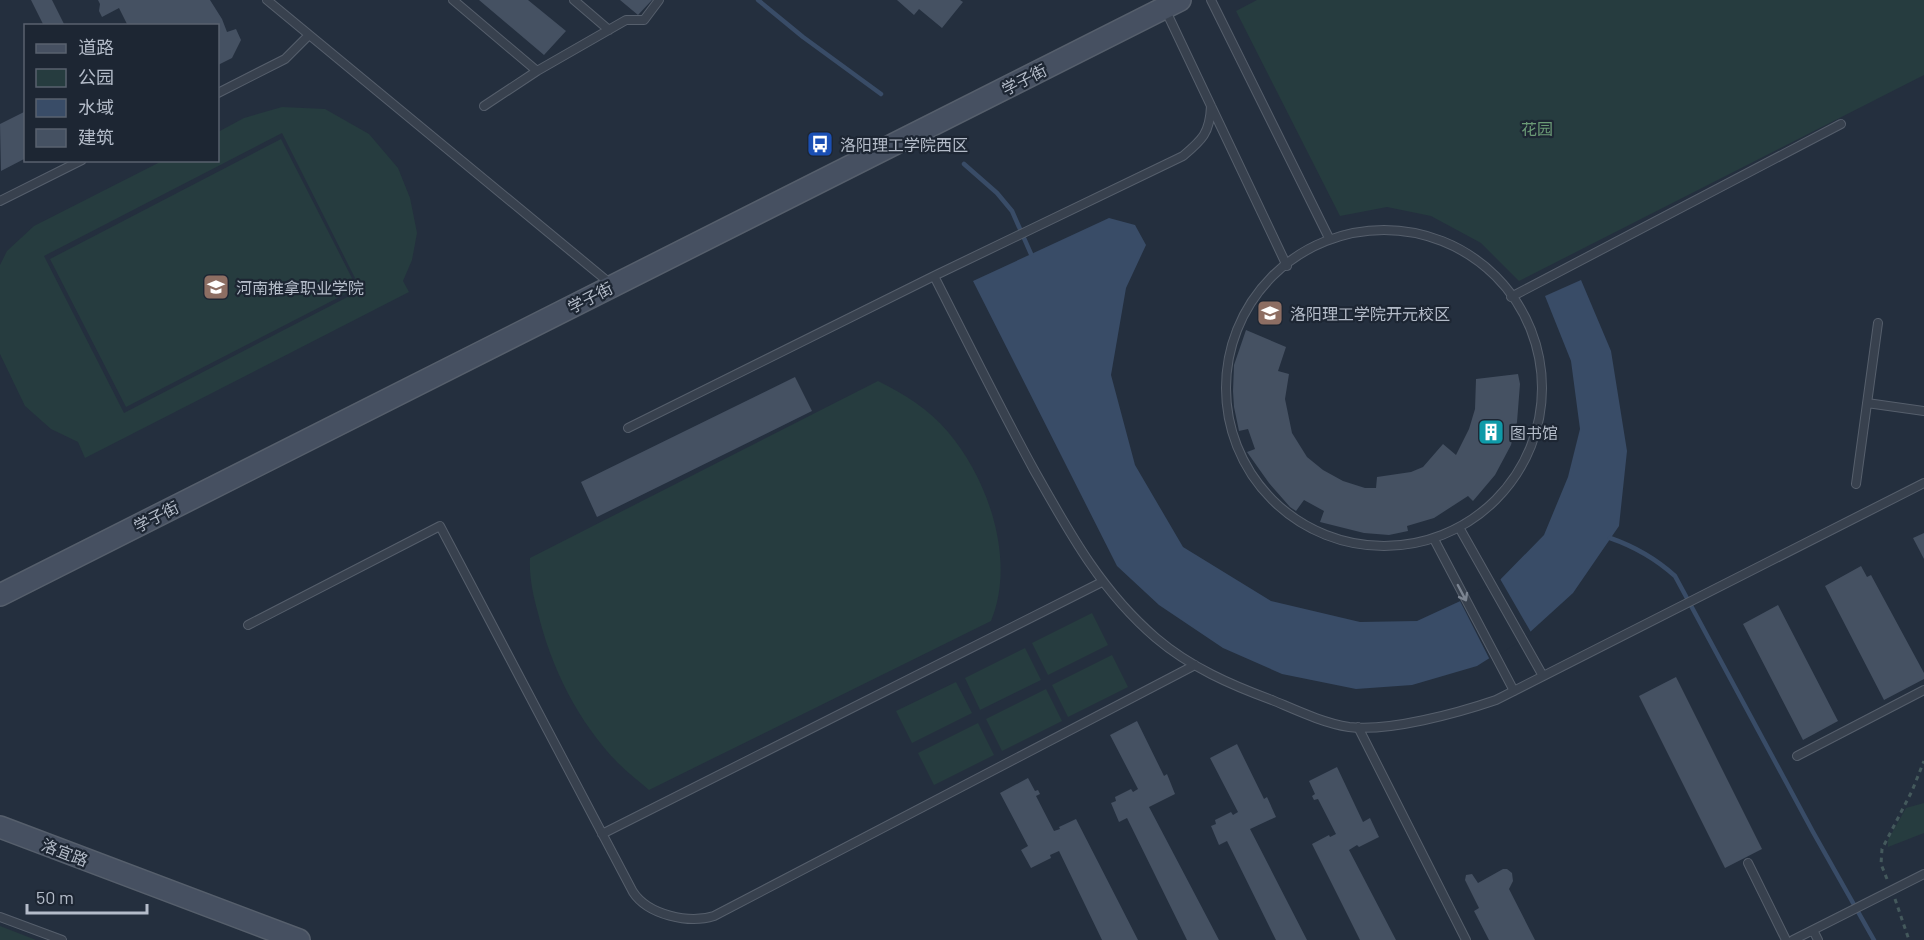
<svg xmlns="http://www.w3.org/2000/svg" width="1924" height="940" font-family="Barlow,'Noto Sans SC',sans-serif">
<rect width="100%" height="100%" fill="#242f3e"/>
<path fill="#263c3f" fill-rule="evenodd" d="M1257 0H1924V75L1519 281 1481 243 1431 216 1387 207 1340 216 1236 11Z
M282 107 325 109 369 134 398 168 410 198 417 233 412 260 403 281 409 292 85 458 78 442 51 429 25 406 0 354V265L7 251 34 226 162 161 218 160V132L244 118ZM282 133 361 290 124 413 44 256Z
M281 139 357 288 126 407 50 259Z
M878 381C904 394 929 409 948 432 989 480 1016 561 991 621L649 790C639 781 628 773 618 763 578 722 551 667 538 613 533 595 529 576 530 558Z
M1092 613 1108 645 1048 675 1032 643Z
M1025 648 1041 680 980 710 965 678Z
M1112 655 1128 687 1068 717 1052 685Z
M956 682 972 713 912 743 896 711Z
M1046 689 1062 721 1002 751 986 719Z
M978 723 994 755 934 785 918 753Z
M1924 803V833L1888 847V840L1906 808Z
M0 926 36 940H0Z"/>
<path fill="#394c67" d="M1109 218 1135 225 1146 245 1126 288 1111 375 1135 465 1183 547 1271 601 1360 622 1417 621 1495 585 1544 535 1568 477 1580 429 1571 361 1545 296 1581 280 1611 351 1627 451 1619 526 1573 593 1529 633 1477 666 1412 685 1356 689 1282 674 1223 648 1159 605 1117 566 973 281Z"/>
<path fill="#242f3e" d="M1499 577 1532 634 1490 660 1459 599 1493 583Z"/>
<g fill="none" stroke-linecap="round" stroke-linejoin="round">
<path stroke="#394c67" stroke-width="4.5" d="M758 0 803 37 881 94
M964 164 997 193 1012 211 1031 254
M1610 538C1636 547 1655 558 1675 576L1813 832 1874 940"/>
</g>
<path fill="#455162" d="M31 0H52L65 26H44Z
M98 0H210L222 19 227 32 236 29 241 40 232 58 218 65V26H128L119 8 102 17 99 11 100 4Z
M479 0H528L566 31 544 55Z
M620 0H652L638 15Z
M897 0H960L963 2 942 28 919 9 914 15Z
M26 111V158L1 171 0 124Z
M1246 330 1286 347 1278 371 1289 374 1285 399 1292 433 1307 457 1323 470 1343 481 1365 488H1376L1377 477 1411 472 1423 467 1443 444 1456 455 1469 429 1475 409 1476 379 1518 374 1520 384 1517 422 1511 445 1495 475 1473 501 1468 496 1434 518 1407 526 1408 531 1389 535 1364 533 1320 522 1324 511 1304 500 1296 511 1290 507 1269 483 1247 452 1255 449 1248 429 1239 431 1234 407 1233 391 1234 365Z
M795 377 812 411 597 517 581 482Z
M1924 533V559L1913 538Z
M1861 566 1867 577 1871 575 1924 673V679L1884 700 1825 586Z
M1778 605 1838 721 1803 740 1743 624Z
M1676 677 1762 849 1725 868 1639 696Z
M1137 721 1164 776 1167 774 1175 794 1149 807 1219 940H1187L1127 818 1119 822 1111 803 1116 801 1115 797 1131 789 1133 792 1138 789 1110 735Z
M1237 744 1264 799 1267 797 1276 817 1250 829 1307 940H1276L1227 841 1219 845 1211 826 1216 824 1215 820 1231 812 1233 815 1238 812 1210 758Z
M1337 767 1363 822 1370 818 1379 837 1359 847 1357 845 1349 850 1396 940H1360L1312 844 1329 835 1330 837 1336 834 1318 799 1314 800 1312 796 1315 794 1309 781Z
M1028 778 1035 791 1038 790 1040 794 1036 796 1054 831 1060 829 1059 827 1076 819 1138 940H1102L1059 851 1050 855 1051 858 1031 868 1021 850 1028 846 1000 793Z
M1503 869H1507L1512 873 1513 881 1509 889 1535 940H1489L1474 911 1479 908 1465 880 1466 875 1472 874 1478 883Z"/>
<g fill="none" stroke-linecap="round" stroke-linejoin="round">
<defs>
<path id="lane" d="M267 0 606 280 610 286
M453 0 537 71 484 106
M574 0 609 30
M1211 0 1329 238
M1165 9 1287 266
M537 71 626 20H644L659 0
M218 93 285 59 309 35
M0 201 82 160
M1226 388a158 158 0 1 1 316 0a158 158 0 1 1-316 0Z
M934 276C967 341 999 406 1034 470 1069 532 1101 591 1156 638 1190 667 1231 685 1272 700 1296 710 1323 723 1349 727 1389 732 1458 713 1496 700L1924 483
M1511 297 1841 124
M1867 403 1924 411
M628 428 934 276 1183 156C1202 140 1210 133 1211 106
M1856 484 1878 323
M1460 529 1543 676
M1435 541 1514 691
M248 625 440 526 633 892C648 915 689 924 714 916L1195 665
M1358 727 1466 940
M1797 756 1924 690
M602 834 1102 582
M1748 863 1786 940
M0 917 62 940
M1813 930 1818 940
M1793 940 1924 874"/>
<path id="secondary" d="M0 595 1180 0
M0 827 299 940"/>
</defs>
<use href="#lane" stroke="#565f6c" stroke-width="10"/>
<use href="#secondary" stroke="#565f6c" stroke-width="24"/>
<path stroke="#44595c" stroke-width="3" stroke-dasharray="4.5 4.5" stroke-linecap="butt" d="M1887 879 1881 864 1882 849 1912 791 1924 761
M1895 899 1909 940"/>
<use href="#lane" stroke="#38414e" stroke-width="8"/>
<use href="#secondary" stroke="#465061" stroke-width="21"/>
</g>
<defs><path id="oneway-shaft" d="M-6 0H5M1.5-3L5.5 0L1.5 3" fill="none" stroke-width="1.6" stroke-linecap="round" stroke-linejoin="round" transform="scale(1.5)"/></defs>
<use stroke="#7c8592" href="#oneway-shaft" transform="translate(1462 593) rotate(62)"/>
<defs>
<symbol id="bus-square" viewBox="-11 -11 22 22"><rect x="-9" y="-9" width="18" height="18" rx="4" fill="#1a4fb4" stroke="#1d2633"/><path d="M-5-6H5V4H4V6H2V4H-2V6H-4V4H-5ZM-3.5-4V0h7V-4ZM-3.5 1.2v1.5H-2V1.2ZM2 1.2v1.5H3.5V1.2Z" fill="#fff"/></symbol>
<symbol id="university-square" viewBox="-11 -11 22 22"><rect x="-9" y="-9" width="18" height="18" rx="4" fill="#8d6e63" stroke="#1d2633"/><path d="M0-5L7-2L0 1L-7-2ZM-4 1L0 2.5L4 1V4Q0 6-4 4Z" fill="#fff"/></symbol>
<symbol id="building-square" viewBox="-11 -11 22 22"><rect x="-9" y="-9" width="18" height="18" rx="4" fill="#0f9aa8" stroke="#1d2633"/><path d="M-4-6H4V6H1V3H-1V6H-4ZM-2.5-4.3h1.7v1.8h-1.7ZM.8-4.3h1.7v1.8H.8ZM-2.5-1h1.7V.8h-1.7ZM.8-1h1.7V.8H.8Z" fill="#fff"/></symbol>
</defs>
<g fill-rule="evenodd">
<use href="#bus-square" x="805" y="129" width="30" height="30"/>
<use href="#university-square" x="201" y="272" width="30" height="30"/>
<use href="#university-square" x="1255" y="298" width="30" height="30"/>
<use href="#building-square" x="1476" y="417" width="30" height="30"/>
</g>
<g text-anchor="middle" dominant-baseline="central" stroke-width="4.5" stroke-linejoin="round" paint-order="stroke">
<g font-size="16" fill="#b4bcc9" stroke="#1d2633">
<text transform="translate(1024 79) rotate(-27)">学子街</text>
<text transform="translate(590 297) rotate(-27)">学子街</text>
<text transform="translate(156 516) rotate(-27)">学子街</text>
<text transform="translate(65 852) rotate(21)">洛宜路</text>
</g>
<g font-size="16" fill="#6b9a76" stroke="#1d2633">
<text x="1537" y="128">花园</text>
</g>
<g font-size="16" fill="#b4bcc9" stroke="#1d2633" text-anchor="start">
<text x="840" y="144">洛阳理工学院西区</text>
<text x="236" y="287">河南推拿职业学院</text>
<text x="1290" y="313">洛阳理工学院开元校区</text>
<text x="1510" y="432">图书馆</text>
</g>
</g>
<rect x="24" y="24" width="195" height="138" fill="#1d2633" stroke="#59626f" stroke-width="1.5"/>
<rect x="36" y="44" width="30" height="9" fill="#465061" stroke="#59626f" stroke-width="1.5"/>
<text x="78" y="54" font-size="18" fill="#b4bcc9">道路</text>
<rect x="36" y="69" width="30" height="18" fill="#263c3f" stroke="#59626f" stroke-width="1.5"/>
<text x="78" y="84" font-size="18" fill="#b4bcc9">公园</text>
<rect x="36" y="99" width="30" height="18" fill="#394c67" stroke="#59626f" stroke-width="1.5"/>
<text x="78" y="114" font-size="18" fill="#b4bcc9">水域</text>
<rect x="36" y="129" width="30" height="18" fill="#455162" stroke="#59626f" stroke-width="1.5"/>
<text x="78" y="144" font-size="18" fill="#b4bcc9">建筑</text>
<path d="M27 904v9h120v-9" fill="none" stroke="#b4bcc9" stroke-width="3"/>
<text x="36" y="904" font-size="18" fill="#b4bcc9" stroke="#1d2633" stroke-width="4.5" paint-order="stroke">50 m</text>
</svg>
